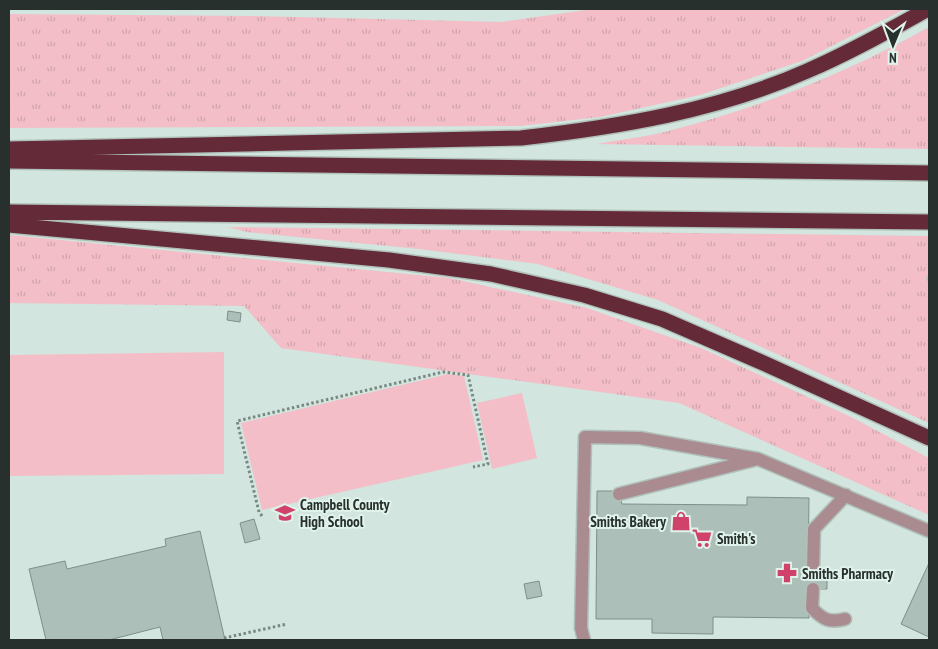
<svg xmlns="http://www.w3.org/2000/svg" width="938" height="649" font-family="'PT Sans Narrow',sans-serif">
<defs>
<pattern id="grass-tufts" width="24" height="20" patternUnits="userSpaceOnUse" patternTransform="scale(1.25)"><rect width="24" height="20" fill="#f3bec7"/><path d="M3 7l-1-3M5 7V3M7 7l1-3M15 17l-1-3M17 17v-4M19 17l1-3" fill="none" stroke="#d0a4ab"/></pattern>
</defs>
<rect width="100%" height="100%" fill="#d2e5de"/>
<path fill="url(#grass-tufts)" d="M593 9H905L802 61 700 95 600 117 520 126 9 128V14L251 16 501 22Z
M929 27V149L597 144C622 139 648 137 672 130 762 107 849 72 929 27Z
M228 227 929 236V423L658 300 538 264 419 249 247 232Z
M9 235 449 278 587 308 701 348 849 416 929 458V515L679 403 281 348 244 306 9 303Z"/>
<path fill="#f3bec7" d="M224 352V474L9 476V355Z
M448 374 464 376 483 460 262 510 241 423Z
M522 393 537 458 492 469 477 403Z"/>
<g fill="none" stroke-linecap="round" stroke-linejoin="round">
<path stroke="#8fdbc1" stroke-width="5" d="M929 278V279"/>
</g>
<path fill="#acbfb8" stroke="#7d9089" d="M228 311 241 313 240 322 227 320Z
M597 491H618L622 504 747 505V497L809 498 808 570H827V589H809V618L713 617V634L652 633V619H596Z
M254 519 260 539 245 543 240 523Z
M200 531 225 640H163L160 627 109 640H46L29 569 65 561 67 569 166 546 165 539Z
M929 563V637L901 624Z
M539 581 542 596 527 599 524 584Z"/>
<g fill="none" stroke-linecap="round" stroke-linejoin="round">
<path stroke="#b0c1bb" stroke-width="12" stroke-dasharray="12 6" stroke-linecap="butt" d="M819 570V589"/>
<defs>
<path id="minor" d="M619 494 754 460
M813 570 814 529 846 495
M813 589 812 608C823 620 830 623 845 619
M584 640 581 628 585 437 640 438 758 459 929 531"/>
<path id="highway" d="M9 149 521 138C618 127 717 111 807 71 849 53 888 31 928 9
M9 161 929 173
M9 212 929 222
M9 225 389 260 491 274 584 295 662 319 761 362 929 438"/>
</defs>
<use href="#minor" stroke="#b0c1bb" stroke-width="15"/>
<use href="#highway" stroke="#b0c1bb" stroke-width="18"/>
<path stroke="#7a8883" stroke-width="3" stroke-dasharray="2.5 2.5" stroke-linecap="butt" d="M262 516 259 512 237 421 443 372 468 375 488 464 473 467
M224 638 287 624"/>
<use href="#minor" stroke="#aa8b90" stroke-width="12"/>
<use href="#highway" stroke="#642a38" stroke-width="15"/>
</g>
<defs>
<symbol id="school-bare" viewBox="-9 -9 18 18"><path d="M0-5L7-2L0 1L-7-2ZM-4 1L0 2.5L4 1V4Q0 6-4 4Z" fill="#d1426b" stroke="#dff3eb" stroke-width="2.5" paint-order="stroke"/></symbol>
<symbol id="shop-bare" viewBox="-9 -9 18 18"><path d="M-5-2.5h2.3a2.7 3.5 0 0 1 5.4 0H5L5.5 6h-11ZM-1.5-2.5h3a1.5 2.3 0 0 0-3 0Z" fill="#d1426b" stroke="#dff3eb" stroke-width="2.5" paint-order="stroke"/></symbol>
<symbol id="supermarket-bare" viewBox="-9 -9 18 18"><path d="M-6-5.5h2.5l.6 2H6L4.5 2H-2.5L-4.4-4H-6ZM-1.5 3.2a1.3 1.3 0 1 0 .1 0ZM3 3.2a1.3 1.3 0 1 0 .1 0Z" fill="#d1426b" stroke="#dff3eb" stroke-width="2.5" paint-order="stroke"/></symbol>
<symbol id="pharmacy-bare" viewBox="-9 -9 18 18"><path d="M-2-6h4v4h4v4h-4v4h-4v-4h-4v-4h4Z" fill="#d1426b" stroke="#dff3eb" stroke-width="2.5" paint-order="stroke"/></symbol>
</defs>
<g fill-rule="evenodd">
<use href="#school-bare" x="271" y="499" width="28" height="28"/>
<use href="#shop-bare" x="667" y="507" width="28" height="28"/>
<use href="#supermarket-bare" x="688" y="524" width="28" height="28"/>
<use href="#pharmacy-bare" x="773" y="559" width="28" height="28"/>
</g>
<g text-anchor="middle" dominant-baseline="central" stroke-width="4" stroke-linejoin="round" paint-order="stroke">
<g font-size="15" font-weight="bold" fill="#28302d" stroke="#dff3eb" text-anchor="start">
<text x="300" y="504">Campbell County<tspan x="300" dy="17">High School</tspan></text>
<text x="666" y="521" text-anchor="end">Smiths Bakery</text>
<text x="717" y="538">Smith's</text>
<text x="802" y="573">Smiths Pharmacy</text>
</g>
</g>
<rect width="938" height="649" fill="none" stroke="#28302d" stroke-width="20"/>
<g transform="translate(893 45) rotate(181)" stroke="#dff3eb" stroke-width="4" paint-order="stroke">
<path d="M0-4L9 19L0 12L-9 19Z" fill="#28302d"/>
<text y="-8" font-size="14" font-weight="bold" text-anchor="middle" fill="#28302d">N</text>
</g>
</svg>
